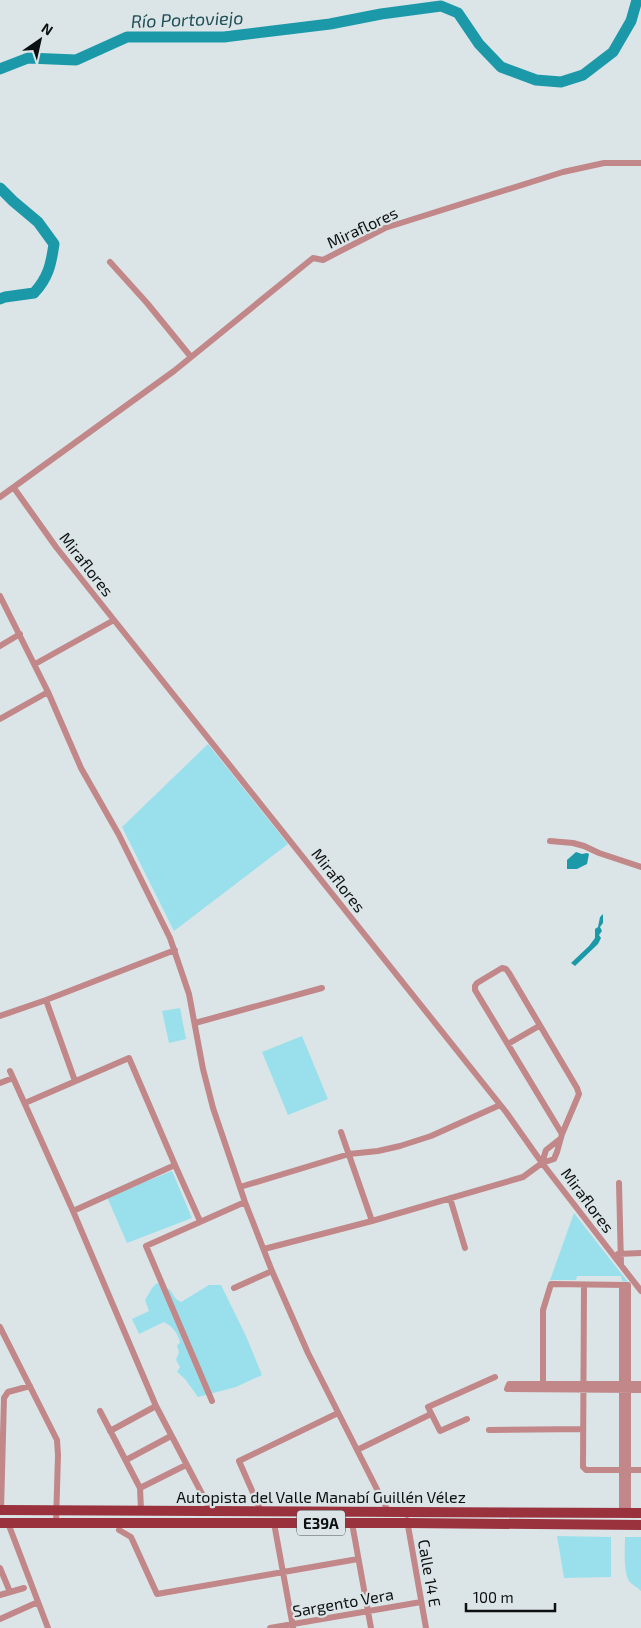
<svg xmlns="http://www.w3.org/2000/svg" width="641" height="1628" font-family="'Exo 2',sans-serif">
<rect width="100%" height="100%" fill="#dbe5e7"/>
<path fill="#9ae0ec" d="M208 744 288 844 174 931 122 827Z
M180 1008 186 1039 169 1043 162 1011Z
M302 1036 328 1099 288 1115 262 1052Z
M172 1171 192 1218 127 1243 107 1197Z
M574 1213 628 1282 622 1281 621 1276H577L576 1280H550Z
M157 1283 170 1290 176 1299 181 1302 209 1285H221L246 1336 262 1375 236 1387 198 1397 185 1379 177 1372 180 1367 176 1360 179 1352 177 1346 180 1342C177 1332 173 1327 164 1322L139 1334 132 1319 149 1311 145 1300 152 1288Z
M557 1536 611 1537V1577L564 1578Z
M625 1537H641V1591C637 1587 632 1585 629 1581 623 1571 625 1548 625 1537Z"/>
<path fill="#1c99a9" d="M576 852 582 854 587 853 589 854 587 864 577 869H567V860Z
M603 914V923L600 927 602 931 599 935 601 938 598 944 575 966 571 963 589 946 595 938V929L598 927 600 917Z"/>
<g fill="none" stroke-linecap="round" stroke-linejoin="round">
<path stroke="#1c99a9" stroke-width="11" d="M0 69 28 58 76 60 127 37H224L330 24 381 14 441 6 458 13 479 44 501 67 536 80 561 82 583 75 613 52 631 21 637 0
M0 188 13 201 38 222 54 244C51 265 48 278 34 293L5 297 0 299"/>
<path stroke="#c28788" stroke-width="6" d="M110 262 147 303 191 357
M14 488 56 547 114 620 506 1112 542 1163 641 1291
M0 497 174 371 313 258 323 260 385 228 563 172 604 163H641
M0 596 48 692 81 768 119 835 170 938 189 994 203 1069 213 1108 245 1202 272 1271 308 1353 388 1511
M0 646 20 634
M35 664 114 620
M0 719 48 692
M550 841 573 843 584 846 599 853 641 867
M46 1000 75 1081
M0 1016 46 1000 175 950
M195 1023 322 988
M508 1044 539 1026
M10 1071 73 1211 156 1406 211 1511
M0 1083 13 1078
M25 1103 129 1058 175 1165
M341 1132 372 1221
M542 1163 546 1150 560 1139
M619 1183 621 1265
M240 1187 349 1154 378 1151 400 1146 431 1136 500 1105
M450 1198 465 1248
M73 1211 175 1165 200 1221
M264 1249 372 1221 523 1177 542 1163 554 1159 557 1152 562 1134 579 1094 577 1088 509 973 506 969 502 968 477 983 475 986V990L562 1134
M618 1254 641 1253
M584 1285 583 1467 586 1470H641
M622 1285V1512
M234 1288 272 1271
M0 1327 57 1440 58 1455 56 1523
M641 1384H509L507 1389 641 1390
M543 1389V1310L551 1284 628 1285V1512
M212 1401 146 1246 245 1202
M100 1411 140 1488 141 1510
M467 1419 440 1431 428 1407 495 1377
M489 1430 583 1429
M110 1431 156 1406
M357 1450 431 1414
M126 1460 171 1436
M140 1488 186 1465
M1 1510 4 1398 8 1392 30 1386
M261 1511 239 1461 338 1413
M407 1520 426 1628
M8 1523 48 1628
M274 1523 293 1627
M352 1523 371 1628
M119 1530 131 1537 157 1594 358 1559
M0 1568 10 1592
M0 1595 24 1588
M0 1619 38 1602
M270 1628 421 1602"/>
<path stroke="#9a323e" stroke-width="10" d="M0 1510 641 1513
M0 1523H407L641 1525"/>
</g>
<g text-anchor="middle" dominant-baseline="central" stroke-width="4.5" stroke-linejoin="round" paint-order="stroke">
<rect fill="#dbe5e7" stroke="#4b5051" stroke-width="1" x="297" y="1510.5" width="48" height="25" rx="4"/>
<g font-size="15" font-weight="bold" fill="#0d1011">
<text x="321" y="1523">E39A</text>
</g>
<g font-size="16" fill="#0d1011" stroke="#dbe5e7">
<text transform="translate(362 227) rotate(-25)">Miraflores</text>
<text transform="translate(87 564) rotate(52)">Miraflores</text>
<text transform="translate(339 880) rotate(52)">Miraflores</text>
<text transform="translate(588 1200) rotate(53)">Miraflores</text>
<text x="321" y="1496">Autopista del Valle Manabí Guillén Vélez</text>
<text transform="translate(430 1573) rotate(80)">Calle 14 E</text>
<text transform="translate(343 1602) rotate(-10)">Sargento Vera</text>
</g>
<g font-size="18" font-style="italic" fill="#205058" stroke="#dbe5e7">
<text transform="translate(187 19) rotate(-2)">Río Portoviejo</text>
</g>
</g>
<g transform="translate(40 40) rotate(34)" stroke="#dbe5e7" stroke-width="4" paint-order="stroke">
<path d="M0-4L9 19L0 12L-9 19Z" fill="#0d1011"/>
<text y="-8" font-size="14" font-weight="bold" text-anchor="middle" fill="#0d1011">N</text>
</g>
<path d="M466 1603v8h89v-8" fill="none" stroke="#0d1011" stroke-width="2.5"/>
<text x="473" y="1603" font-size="15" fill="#0d1011" stroke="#dbe5e7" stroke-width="4" paint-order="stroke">100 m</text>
</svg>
